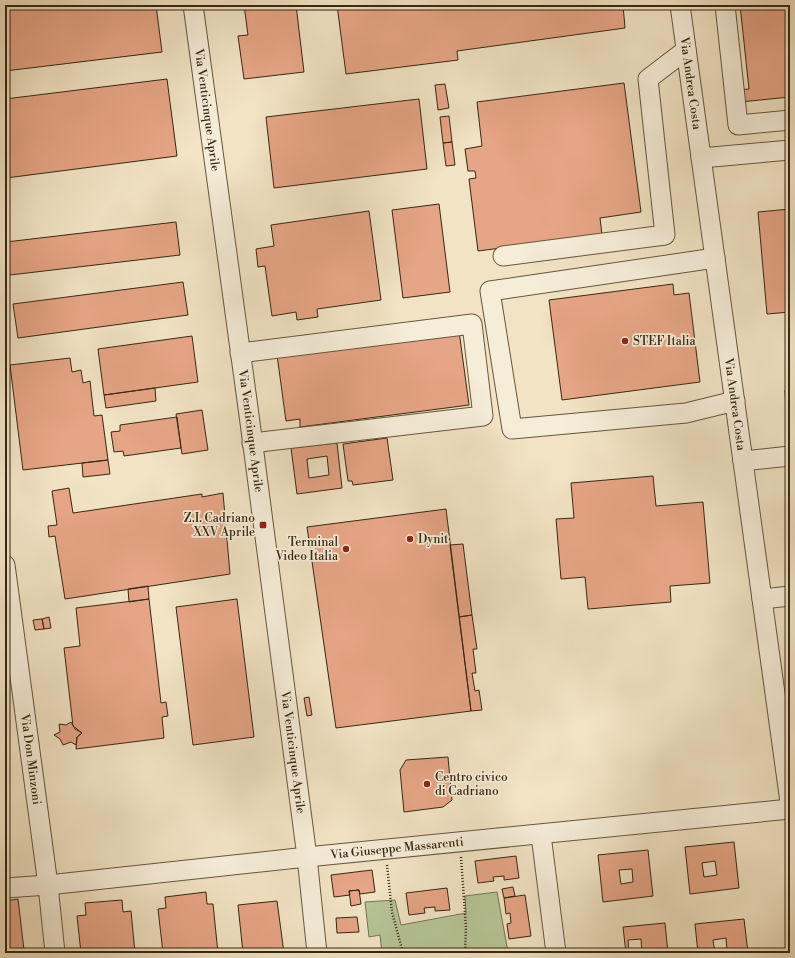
<svg xmlns="http://www.w3.org/2000/svg" width="795" height="958" font-family="'Libre Bodoni',serif">
<rect width="100%" height="100%" fill="#f1e3c4"/>
<filter id="stains"><feTurbulence type="fractalNoise" baseFrequency=".005" numOctaves="4"/><feColorMatrix values="0 0 0 0 .2 0 0 0 0 .09 0 0 0 0 .02 0 0 0 .5 -.17"/></filter>
<radialGradient id="worn" r=".72"><stop offset=".6" stop-color="#630" stop-opacity="0"/><stop offset="1" stop-color="#630" stop-opacity=".3"/></radialGradient>
<path fill="#b6c597" stroke="#767654" d="M497 892 508 952 382 953 380 935 369 937 365 902 395 900 401 925 466 913 465 896Z"/>
<path fill="#e6a586" stroke="#372711" fill-rule="evenodd" d="M5 5H156L162 52 5 71Z
M244 5H296L304 72 244 79 238 36 248 35Z
M337 5H623L625 28 457 51 458 60 346 74Z
M740 5H790V97L740 102 739 90 749 89Z
M167 79 177 156 6 178 5 99Z
M624 83 641 212 600 218 602 235 478 251 469 179 476 178 475 171H468L465 149 482 146 477 102Z
M445 84 449 108 438 110 435 85Z
M419 99 427 169 274 188 266 117Z
M449 116 452 142 443 143 440 117Z
M452 142 455 165 446 166 443 143Z
M439 204 450 292 403 298 392 210Z
M790 209V312L767 314 758 212Z
M369 211 381 300 317 309 318 317 297 320 296 312 272 316 265 266 258 267 256 249 274 246 271 225Z
M176 222 180 255 10 275 6 242Z
M183 282 188 315 18 338 13 304Z
M673 284 674 295 689 293 700 382 562 400 549 300Z
M459 331 469 405 300 427V419L286 421 277 355Z
M192 336 198 382 104 395 98 349Z
M70 358 72 372 81 370 83 383 90 381 94 416 102 415 108 460 23 470 10 365Z
M155 388 156 401 106 408 104 395Z
M785 390H790V414H786Z
M202 410 208 450 182 454 176 414Z
M177 417 181 448 124 456 123 451 114 452 111 432 120 431V425Z
M387 438 393 480 353 485 352 481H348L343 444Z
M337 443 342 488 297 494 291 448ZM327 456 329 475 309 478 307 459Z
M108 460 110 474 83 477 82 463Z
M653 476 656 506 703 502 710 583 670 586 671 602 588 609 585 577 561 579 556 519 574 518 571 483Z
M69 488 73 513 202 494V497L223 493 230 574 65 599 55 536 49 537 48 526 57 525 52 491Z
M446 509 471 711 336 728 307 527Z
M463 544 472 615 459 617 450 545Z
M148 586 149 599 129 602 128 589Z
M149 599 161 703 166 702 168 716 162 717 164 738 76 749 77 737 82 733 73 726 64 648 80 646 76 608Z
M237 599 254 737 193 745 176 607Z
M472 615 477 649H473L476 673H472L475 691 479 690 482 710 471 711 459 617Z
M49 617 51 628 44 629 42 619Z
M42 619 44 629 35 630 33 620Z
M309 697 312 715 307 716 304 698Z
M71 722 75 729 82 733 77 737 76 745 71 742 63 745 60 739 54 735 60 732 59 724 66 725Z
M448 757 452 800 443 807 404 812 400 770 406 760Z
M734 842 739 888 690 894 685 847ZM715 861 717 875 704 877 702 863Z
M648 850 653 896 603 902 598 855ZM632 869 633 882 621 884 619 870Z
M516 856 519 878 504 880V876L493 877 494 881 478 883 475 861Z
M372 870 375 892 360 894 359 890 349 891 350 895 334 897 331 875Z
M513 887 515 896 504 898 502 889Z
M447 888 450 910 435 911V907L424 908 425 913 409 915 406 893Z
M359 890 361 904 351 906 349 891Z
M206 892 207 904H213L218 953H163L158 909 166 908 165 897Z
M525 895 531 936 509 939 507 924 511 923 510 913 506 914 504 898Z
M18 899 24 950 21 951 22 953H5V901Z
M122 900 123 912 131 911 135 953H81L77 916 86 915 85 903Z
M277 901 284 953H243L238 905Z
M357 917 359 932 337 933 336 918Z
M744 919 748 953H720L727 952 726 938 713 940 715 953H698L695 924Z
M665 923 668 953H642L641 939 628 940 629 953H626L623 927Z
M370 950V953H350L359 952Z"/>
<g fill="none" stroke-linecap="round" stroke-linejoin="round">
<defs>
<g id="minor">
<path id="s1" d="M193 5 249 415 307 857 317 953"/>
<path id="s2" d="M680 5 790 802"/>
<path d="M725 5 738 125 790 120"/>
<path d="M701 158 790 150"/>
<path d="M503 256 665 235 648 79 686 50"/>
<path d="M715 258 490 291 512 429 686 413 735 401"/>
<path d="M240 353 472 324 483 416 252 443"/>
<path d="M743 461 790 456"/>
<path id="s3" d="M5 565 48 885 55 953"/>
<path d="M762 599 790 596"/>
<path d="M541 835 556 953"/>
<path id="s4" d="M5 888 48 885 307 857 790 809"/>
</g>
</defs>
<use href="#minor" stroke="#66563e" stroke-width="21"/>
<path stroke="#372711" stroke-width="2.5" stroke-dasharray="1 2" stroke-linecap="butt" d="M461 857 466 927 465 953
M387 865 392 912 403 953"/>
<use href="#minor" stroke="#f6edd9" stroke-width="19"/>
</g>
<g fill="#8f2418" stroke="#f6edd9" stroke-width="1.5">
<circle cx="625" cy="341" r="4"/>
<rect x="259" y="521" width="8" height="8" rx="2"/>
<circle cx="410" cy="539" r="4"/>
<circle cx="346" cy="549" r="4"/>
<circle cx="427" cy="784" r="4"/>
</g>
<g text-anchor="middle" dominant-baseline="central" stroke-width="3.5" stroke-linejoin="round" paint-order="stroke">
<g font-size="12" fill="#372711" stroke="#f6edd9">
<text stroke="none"><textPath href="#s2" startOffset="79">Via Andrea Costa</textPath></text>
<text stroke="none"><textPath href="#s1" startOffset="106">Via Venticinque Aprile</textPath></text>
<text stroke="none"><textPath href="#s2" startOffset="403">Via Andrea Costa</textPath></text>
<text stroke="none"><textPath href="#s1" startOffset="430">Via Venticinque Aprile</textPath></text>
<text stroke="none"><textPath href="#s1" startOffset="754">Via Venticinque Aprile</textPath></text>
<text stroke="none"><textPath href="#s3" startOffset="196">Via Don Minzoni</textPath></text>
<text stroke="none"><textPath href="#s4" startOffset="394">Via Giuseppe Massarenti</textPath></text>
</g>
<g font-size="12" fill="#372711" stroke="#f6edd9" text-anchor="start">
<text x="633" y="341">STEF Italia</text>
<text x="255" y="518" text-anchor="end">Z.I. Cadriano<tspan x="255" dy="14">XXV Aprile</tspan></text>
<text x="418" y="539">Dynit</text>
<text x="338" y="542" text-anchor="end">Terminal<tspan x="338" dy="14">Video Italia</tspan></text>
<text x="435" y="777">Centro civico<tspan x="435" dy="14">di Cadriano</tspan></text>
</g>
</g>
<rect width="795" height="958" fill="none" stroke="#f1e3c4" stroke-width="20"/>
<rect x="6" y="6" width="783" height="946" fill="none" stroke="#372711" stroke-width="2"/>
<rect x="10" y="10" width="775" height="938" fill="none" stroke="#372711"/>
<rect width="100%" height="100%" filter="url(#stains)"/>
<rect width="100%" height="100%" fill="url(#worn)"/>
</svg>
